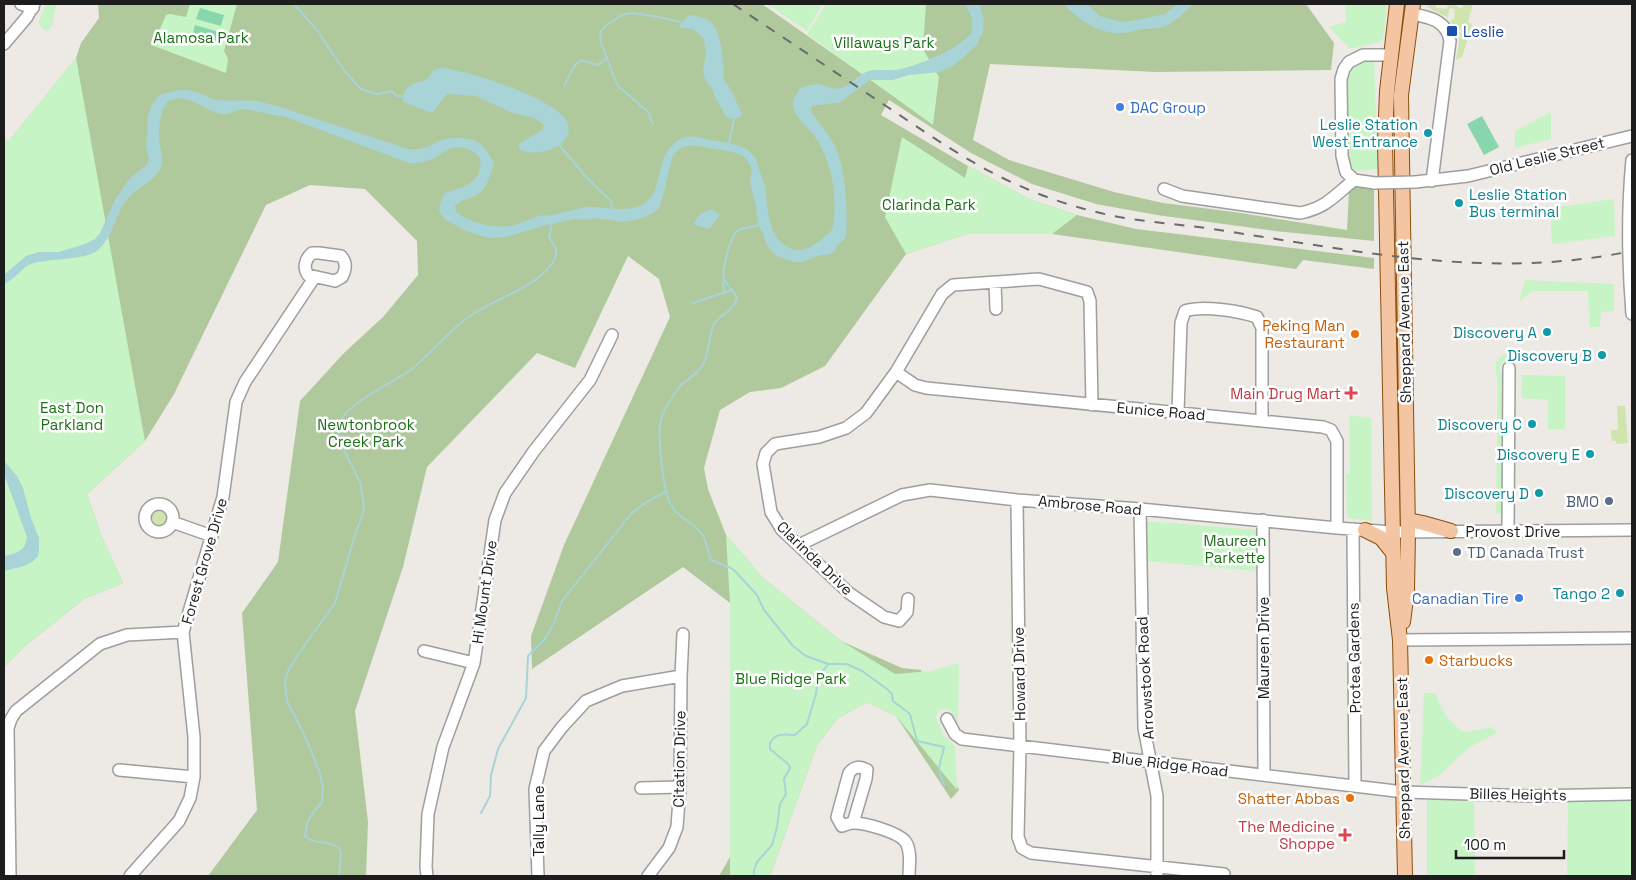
<svg xmlns="http://www.w3.org/2000/svg" width="1636" height="880" font-family="'Space Grotesk',sans-serif">
<rect width="100%" height="100%" fill="#ede9e4"/>
<path fill="#d0e4ae" d="M1426 4H1436V8L1447 9 1448 4H1452L1462 9 1464 4H1473L1468 22 1472 25 1462 57 1456 60 1461 29 1453 25 1450 20 1454 19 1455 10 1452 8 1449 9 1448 18C1442 13 1430 11 1426 4Z
M1617 406H1625L1628 443 1616 444V441H1612L1611 430H1618Z
M150 518a9 9 0 1 1 18 0a9 9 0 1 1-18 0Z"/>
<path fill="#b0c99c" d="M98 4H762L885 90 922 4H1306L1334 43 1331 70 1156 72 990 64 973 140 1009 160 1114 192 1163 203 1234 212 1347 230 1349 190 1355 187 1374 188V241L1275 231 1157 215 1096 204 1032 184 971 153 889 100 881 115 968 166 1029 199 1077 215 1136 229 1374 258V269L1303 260 1296 269 1052 234H967L906 254 825 366 781 388 750 392 720 410 704 468 708 489 726 535 763 578 841 641 902 668 921 670 948 768 959 790 951 799 896 716 867 702 838 718 817 745 770 876H719L730 857V603L683 567 532 669 531 636 564 545 670 317 659 279 628 256 575 368 537 353 427 467 403 567 355 711 368 822 366 876H208L257 810 242 613 278 562 300 401 344 353 383 317 418 275 417 241 365 189 310 185 266 205 174 394 145 441 87 494 101 535 123 583 84 599 26 645 4 667 9 141 76 58 81 43 99 18Z"/>
<path fill="#c7f4c4" d="M46 4H55L57 6C52 16 56 21 48 31L44 30 38 23Z
M190 4H237L224 51 228 59 226 73 154 46 153 45 166 15 170 14 186 17Z
M767 4H822L807 31Z
M826 4H926L923 49 939 77 933 125 807 34Z
M1345 4H1387L1383 39 1379 42 1350 49 1329 27 1346 22Z
M76 58 145 441 87 494 101 535 123 583 84 599 26 645 4 667V137L9 141Z
M1363 59 1374 61 1378 169 1355 171 1347 159 1345 79 1350 66Z
M1551 112V139L1515 148V131Z
M902 137 965 178 968 166 1029 199 1077 215 1052 234H967L906 254 885 217Z
M1614 199 1615 236 1552 244 1550 208Z
M1525 280 1614 284V311L1601 312 1600 327H1590L1588 291H1532L1519 302Z
M1518 351V358L1505 359 1501 364 1499 369 1506 379 1508 514 1496 513 1498 380C1492 359 1498 355 1518 351Z
M1522 375 1565 376V429H1548V400L1521 398Z
M1349 415 1371 418 1372 521 1347 518 1346 474H1350Z
M1146 521 1256 530V571L1146 561Z
M726 535 763 578 841 641 895 674 931 671 959 663 958 724 952 712 947 709 939 710 936 717 944 736 955 746 957 790 896 716 867 702 838 718 817 745 770 876H730V603Z
M1424 693H1435C1442 710 1448 722 1464 732L1493 727 1497 733 1468 748 1441 774 1420 786Z
M1474 800 1475 876H1427V800Z
M1568 801H1632V876H1567Z"/>
<path fill="#88d6ad" d="M200 8 224 15 221 26 196 19Z
M195 25 219 32 216 43 192 36Z
M1482 116 1499 147 1484 155 1467 124Z"/>
<path fill="#a8d3d7" d="M965 4H979L984 18 983 32 976 46 953 66 940 72 908 75 893 80H870L839 103 816 105 811 107 812 113C819 123 828 133 834 144 846 168 848 210 846 236L845 239 839 243 834 252 828 255H820L802 262H794L777 256 772 252 766 243 763 233 758 225 756 207 750 182 752 169 745 157 733 152 692 145 680 148 673 155 662 200 659 208 653 213 639 219 623 222 596 218 588 220 574 219 543 226 506 237 488 238 466 231 446 220 440 213 439 208 444 193C463 188 484 182 480 158 473 148 460 144 447 150 441 153 436 158 430 160 423 163 416 163 409 163L286 117 244 109C235 109 231 115 222 114 205 112 187 91 169 101 160 107 159 127 159 137 159 147 164 156 161 167 156 180 137 188 128 198 115 213 114 236 98 250 85 261 47 258 31 264 21 268 16 279 4 284V275L26 256 39 252H59L85 244 95 239 100 233 116 198 131 177 147 165 149 158 146 146 148 131 147 119 152 105 159 95 179 90H188L205 95 214 100 257 101 280 107 408 149C425 151 426 146 442 140 448 138 454 138 461 138 482 140 484 146 494 163 490 175 487 192 473 197 466 200 460 200 455 206L456 212C469 223 492 228 510 226 519 225 529 219 538 216 543 215 548 216 553 215 564 212 575 209 587 207 606 206 628 215 646 202 665 187 654 151 682 138 692 134 705 139 716 141 729 143 744 144 753 155 757 159 758 165 759 169 761 175 764 181 765 187 768 207 767 234 786 246 804 258 819 241 832 230 839 199 832 160 813 134 806 126 795 117 793 106 791 100 798 94 799 89 806 86 815 83 822 85 829 87 834 90 841 88 852 85 856 76 866 72 878 68 890 72 901 69 923 63 958 50 972 32V18Z
M1064 4H1087L1100 16 1120 22 1131 21 1165 14 1177 4H1193C1185 12 1174 23 1163 27 1157 29 1150 28 1143 29 1136 30 1128 33 1121 33 1099 34 1078 20 1064 4Z
M692 15C697 17 706 18 710 21 721 30 725 65 723 78L731 90 742 114 741 117 734 119 727 118 715 97 711 87 705 79 703 70 706 53 704 39 693 29 681 28 679 26 688 16Z
M440 68C463 68 559 100 567 122 577 147 535 159 519 149V144L542 130 544 125 535 118 510 112 476 96 447 94 433 112H429L403 102C404 84 412 84 426 80L434 70Z
M711 209 720 215 709 229 693 224 700 214Z
M4 461 17 476 23 488 31 518 39 538V551L38 556 32 562 24 566 4 571V556C17 553 25 552 27 537L4 474Z"/>
<g fill="none" stroke-linecap="round" stroke-linejoin="round">
<path stroke="#a8d3d7" stroke-width="2" d="M294 4 316 29 343 69 361 89 377 94 392 91 396 96H403
M564 86 573 68 580 60 598 65 607 58
M653 124 648 112 617 85 600 40 601 31 605 26 622 15 631 13 653 16 681 22
M729 143 734 119
M560 146 588 179 611 201 612 210
M760 225C754 227 743 227 737 231 731 236 721 272 724 279 727 286 734 291 737 298 733 313 718 314 713 326 709 338 709 352 704 363 698 375 684 380 677 390 670 399 662 413 660 424 658 439 663 489 670 503 678 519 694 522 702 534 707 541 707 552 711 560L731 568 735 571 757 595 764 610 793 646 806 656 828 664H847L862 671 887 689 892 694 893 701 910 714 917 741 944 747C941 765 935 765 944 784
M724 281 723 284 725 293
M693 303 732 290
M481 813 490 796 491 775 498 749 526 698 528 656 545 639 553 625 562 601 631 514 645 503 667 491
M339 876 341 854 339 848C329 839 315 846 305 836L307 824 312 814 322 802 323 789 320 773 304 734 287 701 285 682 288 671 297 656 335 603 355 535 363 514 364 506 360 482 338 438C338 428 339 420 346 413 364 395 388 385 409 371 433 353 451 326 478 311 500 297 545 283 555 258 558 250 554 244 549 238L552 223
M754 876V870L757 862 772 845 777 827 780 804 786 794 784 779 790 768 789 765 770 749V743C775 733 785 734 795 735L807 724 816 694 818 678 828 664"/>
<defs>
<path id="minor" d="M21 4 33 8
M1412 14C1430 17 1447 21 1450 41L1432 181
M4 44 27 17 34 4
M1632 160C1627 211 1628 263 1632 314
M1415 182 1468 176 1632 136
M1375 183 1354 180 1346 172 1342 156 1341 79 1344 69 1349 62 1363 55H1391
M1164 189 1182 196 1300 213C1326 208 1334 196 1354 180
M312 253H319L341 256C347 263 346 269 342 277L335 281 308 275C303 268 305 259 312 253Z
M995 283 996 309
M896 372 915 385 926 388 1323 427 1331 430 1337 441V528
M1178 412 1181 323 1185 311C1203 305 1239 311 1257 317L1262 328V421
M1017 500 1020 746 1018 837 1022 848 1031 853 1224 874
M145 518a14 14 0 1 1 28 0a14 14 0 1 1-28 0Z
M1140 509 1144 728 1157 796V876
M1263 520 1264 775
M172 522 212 536
M1353 529 1355 786
M1508 531 1509 368
M799 545 902 495 930 490 1017 500 1140 509 1337 528 1393 532 1632 530
M908 599 907 612 899 621 884 617 849 593 782 530 771 512 763 464 766 453 775 444 819 437 846 428 866 413 896 372 942 294 953 285 1039 279 1087 292 1090 301 1092 405
M1400 640 1632 638
M424 651 474 663
M947 719 955 734 962 739 1404 792 1531 796 1632 794
M119 770 194 777
M641 788 680 787
M853 823 866 779 867 770C859 766 855 766 849 773L837 817 842 826C845 825 850 823 853 823 866 823 897 832 905 841 912 850 909 866 909 876
M10 876 8 728 11 719 16 711 100 644 127 635 183 632
M130 876 179 821 190 798 194 777V737L183 632 223 497 236 402 245 382 314 278
M427 876 426 867 428 814 443 747 474 663 495 520 505 493 534 451 590 380 612 335
M538 876 535 789 544 751 562 727 586 701 622 686 681 676
M648 876 669 848 677 827 680 787 681 676 683 634"/>
<path id="major" d="M1397 4 1387 91 1385 141 1394 588 1400 640 1405 876
M1408 520 1423 523 1451 531
M1365 530 1381 538 1393 553
M1403 622 1407 591 1408 532 1401 95 1413 4"/>
</defs>
<use href="#minor" stroke="#9e9e9e" stroke-width="14"/>
<use href="#major" stroke="#894f0d" stroke-width="16"/>
<use href="#minor" stroke="#fff" stroke-width="11"/>
<use href="#major" stroke="#f3c5a3" stroke-width="14"/>
<path stroke="#6b6b6b" stroke-width="2" stroke-dasharray="10 10" stroke-linecap="butt" d="M733 4C784 38 835 72 886 106 931 136 976 168 1027 189 1057 202 1088 211 1119 217 1154 223 1190 225 1225 231 1364 252 1491 280 1632 251"/>
<defs>
<path id="minor-bridge" d="M1375 183 1415 182"/>
</defs>
<use href="#minor-bridge" stroke="#9e9e9e" stroke-width="14" stroke-linecap="butt"/>
<use href="#minor-bridge" stroke="#fff" stroke-width="11"/>
</g>
<rect fill="#1a4fb4" stroke="#fff" stroke-width="2" x="1446" y="25" width="12" height="12" rx="2.5"/>
<g fill="#3f7fe0" stroke="#fff" stroke-width="2">
<circle cx="1120" cy="107" r="5"/>
<circle cx="1519" cy="598" r="5"/>
</g>
<g fill="#0f9aa8" stroke="#fff" stroke-width="2">
<circle cx="1428" cy="133" r="5"/>
<circle cx="1459" cy="203" r="5"/>
<circle cx="1547" cy="332" r="5"/>
<circle cx="1602" cy="355" r="5"/>
<circle cx="1532" cy="424" r="5"/>
<circle cx="1590" cy="454" r="5"/>
<circle cx="1539" cy="493" r="5"/>
<circle cx="1620" cy="593" r="5"/>
</g>
<g fill="#e8710a" stroke="#fff" stroke-width="2">
<circle cx="1355" cy="334" r="5"/>
<circle cx="1429" cy="660" r="5"/>
<circle cx="1350" cy="798" r="5"/>
</g>
<g fill="#e0444e" stroke="#fff" stroke-width="2">
<path d="M1348.5 385.5h5v5h5v5h-5v5h-5v-5h-5v-5h5z"/>
<path d="M1342.5 827.5h5v5h5v5h-5v5h-5v-5h-5v-5h5z"/>
</g>
<g fill="#5c6f8a" stroke="#fff" stroke-width="2">
<circle cx="1609" cy="501" r="5"/>
<circle cx="1457" cy="552" r="5"/>
</g>
<g text-anchor="middle" dominant-baseline="central" stroke-width="5" stroke-linejoin="round" paint-order="stroke">
<g font-size="15" fill="#164399" stroke="#fff" text-anchor="start">
<text x="1463" y="31">Leslie</text>
</g>
<g font-size="15" fill="#1a7115" stroke="#fff">
<text x="201" y="37">Alamosa Park</text>
<text x="884" y="42">Villaways Park</text>
<text x="929" y="204">Clarinda Park</text>
<text x="72" y="407">East Don<tspan x="72" dy="17">Parkland</tspan></text>
<text x="366" y="424">Newtonbrook<tspan x="366" dy="17">Creek Park</tspan></text>
<text x="1235" y="540">Maureen<tspan x="1235" dy="17">Parkette</tspan></text>
<text x="791" y="678">Blue Ridge Park</text>
</g>
<g font-size="15" fill="#366cbe" stroke="#fff" text-anchor="start">
<text x="1130" y="107">DAC Group</text>
<text x="1509" y="598" text-anchor="end">Canadian Tire</text>
</g>
<g font-size="15" fill="#0d838f" stroke="#fff" text-anchor="end">
<text x="1418" y="124">Leslie Station<tspan x="1418" dy="17">West Entrance</tspan></text>
<text x="1469" y="194" text-anchor="start">Leslie Station<tspan x="1469" dy="17">Bus terminal</tspan></text>
<text x="1537" y="332">Discovery A</text>
<text x="1592" y="355">Discovery B</text>
<text x="1522" y="424">Discovery C</text>
<text x="1580" y="454">Discovery E</text>
<text x="1529" y="493">Discovery D</text>
<text x="1610" y="593">Tango 2</text>
</g>
<g font-size="15" fill="#1d1d1d" stroke="#fff">
<text transform="translate(1547 156) rotate(-14)">Old Leslie Street</text>
<text transform="translate(1404 322) rotate(-91)">Sheppard Avenue East</text>
<text transform="translate(1161 411) rotate(5)">Eunice Road</text>
<text transform="translate(1090 505) rotate(5)">Ambrose Road</text>
<text x="1513" y="531">Provost Drive</text>
<text transform="translate(815 558) rotate(44)">Clarinda Drive</text>
<text transform="translate(204 561) rotate(-74)">Forest Grove Drive</text>
<text transform="translate(484 592) rotate(-82)">Hi Mount Drive</text>
<text transform="translate(1263 648) rotate(-90)">Maureen Drive</text>
<text transform="translate(1354 658) rotate(-91)">Protea Gardens</text>
<text transform="translate(1019 674) rotate(-91)">Howard Drive</text>
<text transform="translate(1145 678) rotate(-93)">Arrowstook Road</text>
<text transform="translate(1403 758) rotate(-91)">Sheppard Avenue East</text>
<text transform="translate(679 759) rotate(-89)">Citation Drive</text>
<text transform="translate(1170 764) rotate(7)">Blue Ridge Road</text>
<text transform="translate(1518 794) rotate(1)">Billes Heights</text>
<text transform="translate(538 821) rotate(-90)">Tally Lane</text>
</g>
<g font-size="15" fill="#c56008" stroke="#fff" text-anchor="end">
<text x="1345" y="325">Peking Man<tspan x="1345" dy="17">Restaurant</tspan></text>
<text x="1439" y="660" text-anchor="start">Starbucks</text>
<text x="1340" y="798">Shatter Abbas</text>
</g>
<g font-size="15" fill="#be3a42" stroke="#fff" text-anchor="end">
<text x="1341" y="393">Main Drug Mart</text>
<text x="1335" y="826">The Medicine<tspan x="1335" dy="17">Shoppe</tspan></text>
</g>
<g font-size="15" fill="#4e5e75" stroke="#fff" text-anchor="end">
<text x="1599" y="501">BMO</text>
<text x="1467" y="552" text-anchor="start">TD Canada Trust</text>
</g>
</g>
<rect width="1636" height="880" fill="none" stroke="#1d1d1d" stroke-width="10"/>
<path d="M1456 850v8h108v-8" fill="none" stroke="#1d1d1d" stroke-width="2.5"/>
<text x="1464" y="850" font-size="15" fill="#1d1d1d" stroke="#ffffff" stroke-width="4" paint-order="stroke">100 m</text>
</svg>
